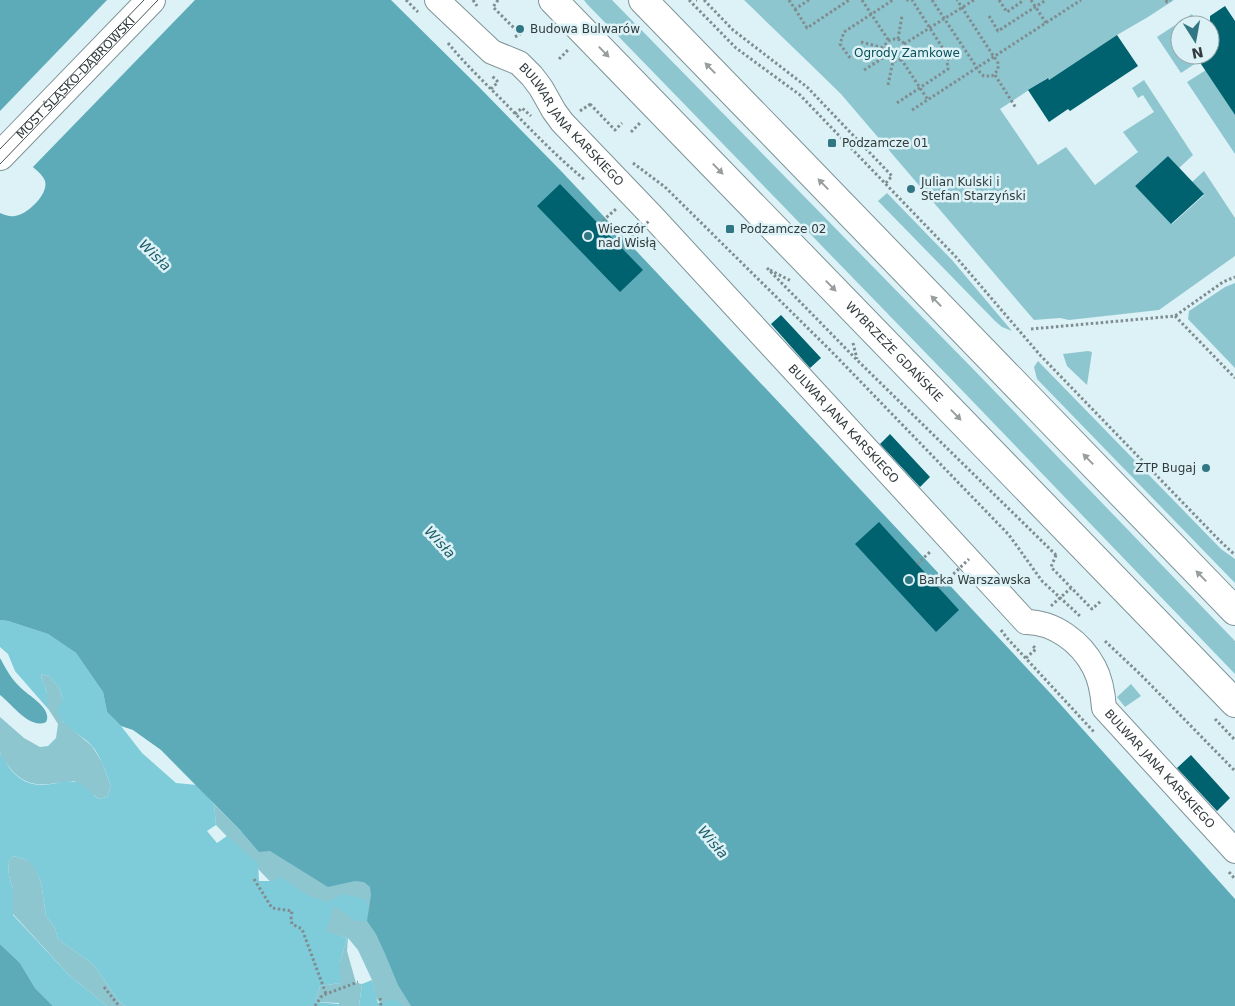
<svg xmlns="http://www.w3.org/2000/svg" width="1235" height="1006" font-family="'DejaVu Sans',sans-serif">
<rect width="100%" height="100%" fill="#dcf2f6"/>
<path fill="#8ec6d0" d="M584 0H612L976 372 1235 641V674L954 382 587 4Z
M744 0H1174L1148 17 1117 35 1049 80 1047 78 1000 109 1038 165 1066 147 1095 185 1138 152 1123 132 1154 112 1143 95 1138 98 1132 88 1144 80 1193 155 1179 168 1168 156 1135 186 1172 224 1204 195 1192 182 1204 171 1235 218V256L1159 310 1069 320 1060 318 1034 320 841 94 803 57Z
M1192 14 1198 24 1196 25H1180V55H1195L1199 61 1181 73 1157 37Z
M1206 70 1235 115V154L1187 82Z
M887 193 952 260 1012 331 1002 327 995 321 878 201Z
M1235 283V368L1188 319 1189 311 1225 287Z
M1088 351 1092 352 1087 385 1067 366 1063 354Z
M1038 361 1221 549 1235 559V583L1037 379 1034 367Z
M41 674 49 676 59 688 63 700 62 721 92 746 102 762 111 787 107 797 99 799 74 781C48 783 29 792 10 768 7 764 1 758 0 752 0 743 0 727 0 717L24 738 40 747 48 746 56 738 58 724 49 710 46 704 47 692 43 683Z
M1131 684 1141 696 1125 707 1117 697Z
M214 804 241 831 369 865 425 1006H382L376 997 372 980 358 950 348 938 347 951 356 983 362 984 359 1006H339V1003L315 1002 320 986 340 983V962L347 938 317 929 284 896 216 825Z
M13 856 25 859 33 864 41 882 46 916 55 928 58 939 93 964 118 1000 125 1006H107L70 976 13 914V889L9 876 8 862Z"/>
<path fill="#7ecbd9" d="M0 620 8 621 48 634 76 653 103 692 107 712 121 726 142 753 176 783 197 785 214 804 216 825 207 831 217 843 227 836 258 863 259 881H273L281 877 309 896 327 902 344 894 366 899 369 911 367 921H356L334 905 326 931 347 938 340 962V983L320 986 315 1002 339 1004V1006H125L118 1000 93 964 58 939 55 928 46 916 41 882 33 865 25 859 13 856 8 862 9 876 13 889V915L70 976 107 1006H53L35 988 20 963 0 944V753C13 776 24 788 52 784 59 783 68 780 75 782 86 784 90 794 99 799L107 797 111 787C106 773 102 759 93 747 83 733 45 721 63 700L59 688 49 676 41 674C42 681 44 684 46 690 49 696 45 702 49 710L15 671 8 654 0 647Z
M372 980 378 1003 395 999 404 1006H359L362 984Z"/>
<path fill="#5dabb8" d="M0 0H391L479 87 562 172 818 444 1052 695 1235 899V1006H411L398 985 386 956 376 934 367 921 371 895 370 887 364 882 355 881 328 887 270 851 259 852 241 831 161 750 133 730 121 726 107 712 103 692 76 653 48 634 8 621 0 620V213C5 215 10 217 15 216 27 215 49 194 45 181 42 170 10 151 0 145Z
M0 658C6 669 12 680 21 688 29 696 53 709 46 722 30 730 12 704 0 695Z
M0 944 20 963 35 988 53 1006H0Z"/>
<path fill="#dcf2f6" d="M107 0H195L31 169 0 148V111Z"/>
<path fill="#00626f" d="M1225 6 1235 21V115L1195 55H1210V16Z
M1117 35 1138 66 1070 111 1068 109 1049 122 1028 90 1048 78 1049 80Z
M1168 156 1204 194 1171 224 1135 186Z
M560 184 643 270 620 292 537 206Z
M781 315 821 358 810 368 771 324Z
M890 434 930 477 920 487 880 444Z
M879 522 959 610 936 632 855 544Z
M1191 755 1230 798 1217 811 1177 768Z"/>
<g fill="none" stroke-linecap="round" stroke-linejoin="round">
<defs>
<g id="minor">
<path id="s1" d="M437 0 492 52 519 63 532 76 541 88 554 111 562 122 653 217 1026 622C1054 622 1081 642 1094 667 1101 680 1103 694 1104 708L1235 851"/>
</g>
<g id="major">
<path id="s2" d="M553 0 1235 703"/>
<path d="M643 0 782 143 1235 611"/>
<path id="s3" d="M0 156 151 0"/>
</g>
</defs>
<use href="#minor" stroke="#7f9397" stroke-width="26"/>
<use href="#major" stroke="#7f9397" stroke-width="30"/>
<path stroke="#7f8d90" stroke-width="3" stroke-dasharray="2.5 2.5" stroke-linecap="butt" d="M406 0 418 12
M473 0 477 6
M498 0 493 7 520 34 513 38
M689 0 736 48 800 95 956 257 1040 355 1219 540 1235 555
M696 0H697
M704 0 733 30 807 87 892 176 885 184
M789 0 795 9 809 0
M862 0 889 41
M932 0 981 74 984 76H992L998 70V63L957 0
M999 0 1007 12 1024 0
M1031 0 1046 23
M1166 0 1167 2 1170 0
M795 9 807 28 849 0
M989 16 998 31 1046 0
M884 50a11 11 0 1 1 22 0a11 11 0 1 1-22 0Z
M898 39 902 16
M861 42 884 48
M448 43C465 64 485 83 504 102 530 129 556 156 585 180
M904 44 974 0
M906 52 930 58
M850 58 840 44 844 32 893 0
M559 59 568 50 569 52
M901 59 928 100
M864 70 886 56
M995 75 1016 108
M888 85 893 61
M491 89 498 82 491 75
M897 103 948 69 947 61 949 58 912 0H905
M590 104 615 130 622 123
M912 110 1081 0
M580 111 592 103
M515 114 522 108 531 116
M631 132 640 123
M633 163 665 187 832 352 1009 535 1042 581 1081 617
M599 224 616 209
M767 268 857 360 1056 555
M770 270 791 281
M1175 316 1235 378
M1031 329 1175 316 1223 282 1235 277
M853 343 857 359
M1056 555 1051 567 1092 609 1101 601
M917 564 931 551
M1051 606 1071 588
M1001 630 1007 638 1094 732
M1105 641 1141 675 1235 771
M1026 658 1036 649 1032 645
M1215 719 1235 740
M1229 872 1235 879
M254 879 272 908 292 911 291 919 292 924 302 929 326 994
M104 987 119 1006
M380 998 381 1006
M315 1006 321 997 326 994 358 982"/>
<use href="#minor" stroke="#fff" stroke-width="24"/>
<use href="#major" stroke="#fff" stroke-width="28"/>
<path stroke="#465052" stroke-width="1" d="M0 149 144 0
M0 164 158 0"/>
<path stroke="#7f8d90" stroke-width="3" stroke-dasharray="2.5 2.5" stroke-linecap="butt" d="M621 247 649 221
M939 588 969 559"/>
</g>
<defs><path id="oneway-solid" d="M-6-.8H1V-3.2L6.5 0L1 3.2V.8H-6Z" transform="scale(1.25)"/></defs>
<g fill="#989d9e">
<use href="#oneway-solid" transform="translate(604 52) rotate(46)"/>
<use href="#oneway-solid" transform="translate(710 68) rotate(-134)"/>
<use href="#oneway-solid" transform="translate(718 169) rotate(46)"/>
<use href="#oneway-solid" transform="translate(823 184) rotate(-134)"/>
<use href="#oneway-solid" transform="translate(831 286) rotate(46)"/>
<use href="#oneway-solid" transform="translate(936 301) rotate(-134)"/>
<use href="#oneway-solid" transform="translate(956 415) rotate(46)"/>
<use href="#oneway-solid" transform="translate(1088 459) rotate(-134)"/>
<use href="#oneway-solid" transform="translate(1201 576) rotate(-134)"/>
</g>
<g fill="#317783" stroke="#dcf2f6" stroke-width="2">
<circle cx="520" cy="29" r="5"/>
<rect x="827" y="138" width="10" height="10" rx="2.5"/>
<circle cx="911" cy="189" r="5"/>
<rect x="725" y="224" width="10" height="10" rx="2.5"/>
<circle cx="588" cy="236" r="5"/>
<circle cx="1206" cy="468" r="5"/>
<circle cx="909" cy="580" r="5"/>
</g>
<g text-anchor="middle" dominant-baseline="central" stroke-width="5" stroke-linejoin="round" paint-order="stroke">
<g font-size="12" fill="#323b3d" stroke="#dcf2f6" text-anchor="start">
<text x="530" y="29">Budowa Bulwarów</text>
<text x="842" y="143">Podzamcze 01</text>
<text x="921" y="182">Julian Kulski i<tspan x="921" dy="14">Stefan Starzyński</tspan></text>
<text x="598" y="229">Wieczór<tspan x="598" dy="14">nad Wisłą</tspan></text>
<text x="740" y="229">Podzamcze 02</text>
<text x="1196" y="468" text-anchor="end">ZTP Bugaj</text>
<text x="919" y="580">Barka Warszawska</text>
</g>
<g font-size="12" fill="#09505a" stroke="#dcf2f6">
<text x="907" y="53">Ogrody Zamkowe</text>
</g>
<g font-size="12" fill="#323b3d" stroke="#dcf2f6">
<text stroke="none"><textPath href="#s3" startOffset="109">MOST ŚLĄSKO-DĄBROWSKI</textPath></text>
<text stroke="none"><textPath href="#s1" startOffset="186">BULWAR JANA KARSKIEGO</textPath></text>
<text stroke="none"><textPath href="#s2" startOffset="490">WYBRZEŻE GDAŃSKIE</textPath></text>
<text stroke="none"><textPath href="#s1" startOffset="591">BULWAR JANA KARSKIEGO</textPath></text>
<text stroke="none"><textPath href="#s1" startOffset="1071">BULWAR JANA KARSKIEGO</textPath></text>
</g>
<g font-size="14" font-style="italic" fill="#1d5d68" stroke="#dcf2f6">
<text transform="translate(155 255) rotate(44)">Wisła</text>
<text transform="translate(440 542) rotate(47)">Wisła</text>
<text transform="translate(713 842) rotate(49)">Wisła</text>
</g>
</g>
<g transform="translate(1195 40) rotate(169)"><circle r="24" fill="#dcf2f6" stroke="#98a9ac"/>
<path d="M0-4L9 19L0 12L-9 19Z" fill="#317783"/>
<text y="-8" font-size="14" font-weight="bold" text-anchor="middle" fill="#323b3d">N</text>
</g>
</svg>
